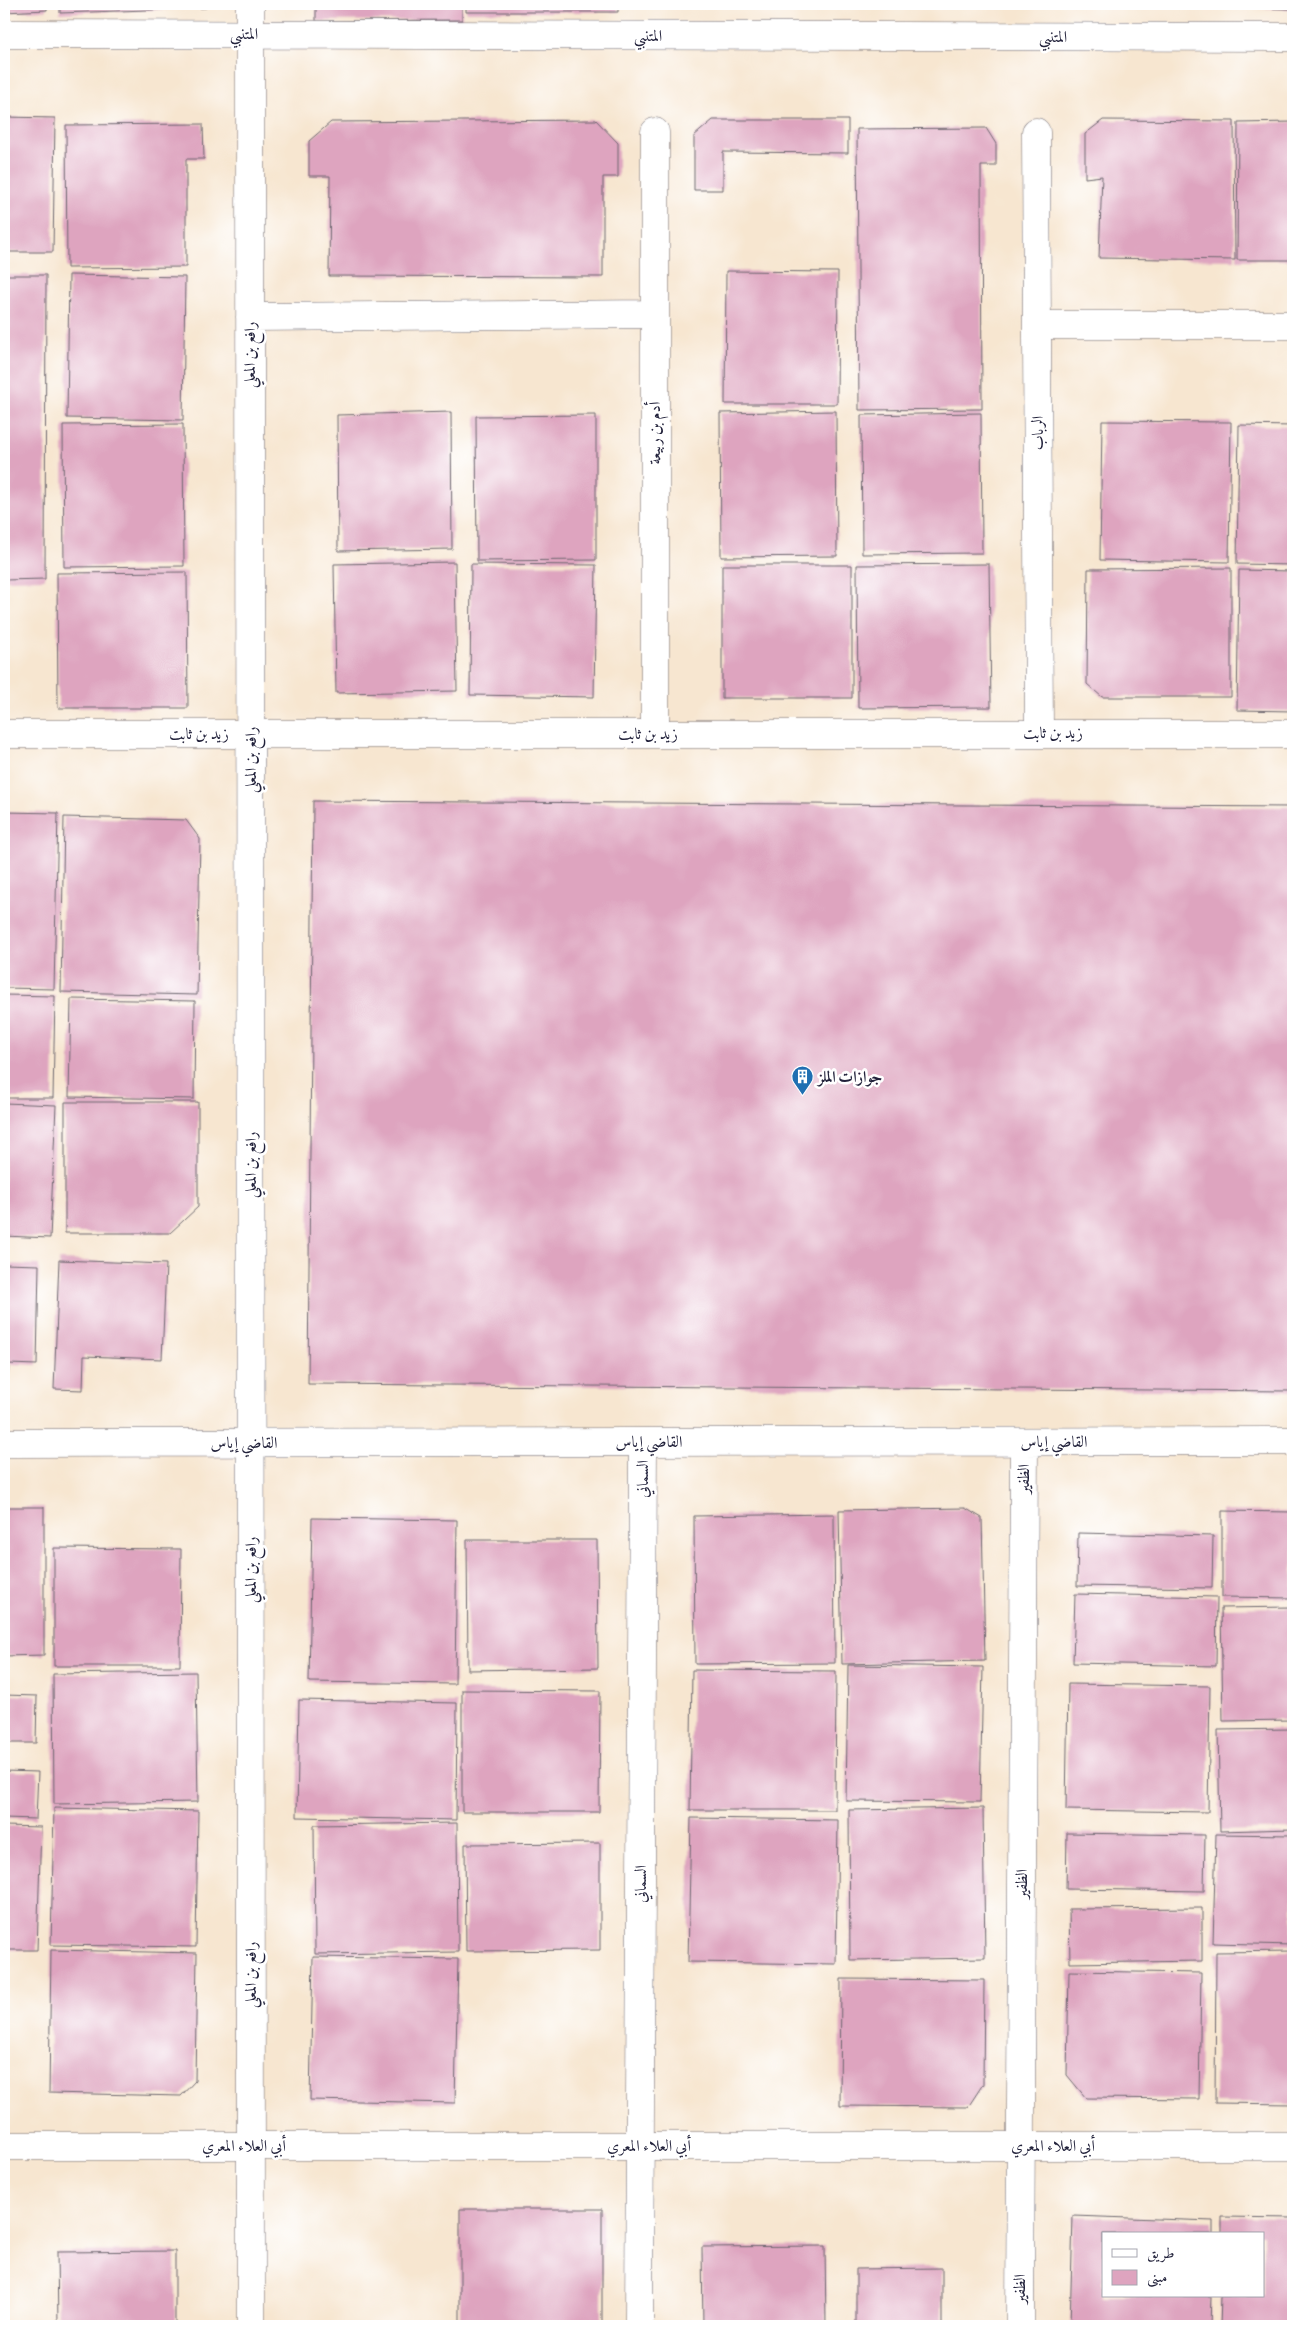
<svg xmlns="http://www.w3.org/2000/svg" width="1297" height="2330" font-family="'Libre Bodoni',Amiri,serif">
<rect width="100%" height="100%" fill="#fff"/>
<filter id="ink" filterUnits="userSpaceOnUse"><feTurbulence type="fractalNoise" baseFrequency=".02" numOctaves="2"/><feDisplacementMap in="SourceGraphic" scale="10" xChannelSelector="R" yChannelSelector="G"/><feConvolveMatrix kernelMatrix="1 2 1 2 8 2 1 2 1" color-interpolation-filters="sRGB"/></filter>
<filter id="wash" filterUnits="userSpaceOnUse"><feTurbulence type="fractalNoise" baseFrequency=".0096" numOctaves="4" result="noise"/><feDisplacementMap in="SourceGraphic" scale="20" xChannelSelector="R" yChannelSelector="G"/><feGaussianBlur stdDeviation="1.12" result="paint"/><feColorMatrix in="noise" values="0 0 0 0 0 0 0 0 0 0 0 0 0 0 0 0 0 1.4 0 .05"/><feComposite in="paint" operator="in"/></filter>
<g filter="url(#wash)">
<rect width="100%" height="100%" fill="#f7e6d0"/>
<g id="blocks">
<path fill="#dea4bf" d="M4 4H47V10L4 12Z
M60 4H206V8L60 13Z
M316 4H462V20L316 21Z
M466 4H618V12H466Z
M854 4H981L977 7 854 6Z
M1102 4H1293V9L1102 5Z
M4 117 55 118 53 252H4Z
M596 120 618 143V177H603V277L329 276 330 176H309V141L331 122Z
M713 120H848V153L723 152V190H694V136Z
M1103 120 1234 121 1235 260 1099 258 1102 176 1085 178V134Z
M1293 122V260H1237L1238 123Z
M203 124 204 159H186V267L67 268 66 125Z
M986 128 996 144V166H981L982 409 859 410 857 129Z
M726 271 838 272 837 404H725Z
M4 275H46L45 579 4 580Z
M69 275 185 277 183 420 67 418Z
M836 411 837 556 721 557 720 413Z
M451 412 452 549 338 551 337 415Z
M981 413 982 553 862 554 861 415Z
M596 415V560L477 561 476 416Z
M1102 421 1231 422 1229 562 1100 560Z
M183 424 184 566 64 567 63 425Z
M1239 425 1293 426V565L1237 564Z
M455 562 457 691 336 693 334 564Z
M471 564 596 565 594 697 470 695Z
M989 564 991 707 858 708 857 565Z
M722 565H852V698H722Z
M1231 568V697H1102L1087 684 1088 569Z
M1239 570 1293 571V711L1237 710Z
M187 572 188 708H58L57 573Z
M313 801 1293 807V1391L308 1384Z
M4 812 58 813 54 989 4 988Z
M64 817 186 820 200 839 197 995 61 992Z
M4 995 55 996 53 1098H4Z
M71 999 195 1001 194 1099 69 1097Z
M65 1102H198V1207L170 1233H65Z
M4 1103 56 1105 50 1238 4 1236Z
M59 1260 166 1264 162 1359 84 1356 83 1390 54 1389Z
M4 1264 39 1265 37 1365 9 1364 8 1385 4 1384Z
M4 1507H44V1655L4 1656Z
M965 1508 982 1518 985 1661 842 1664 839 1510Z
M1222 1511 1293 1512V1598L1222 1597Z
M834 1514 835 1663 695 1664 694 1516Z
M312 1518 457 1520 455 1684 309 1682Z
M1078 1533 1213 1536 1212 1588 1077 1586Z
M467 1540H597L598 1668 468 1670Z
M54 1548 181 1549 180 1666H54Z
M1075 1594 1217 1597 1216 1666 1073 1663Z
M1293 1607V1720L1223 1721 1221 1608Z
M848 1665 983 1667 980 1802 846 1801Z
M692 1670 836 1671 835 1810H690Z
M196 1672 198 1802 54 1804 53 1674Z
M1068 1684 1210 1686 1208 1812 1066 1810Z
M462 1690 600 1691 599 1812H462Z
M4 1695 37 1696 36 1743H4Z
M299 1700 457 1703 456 1820 297 1817Z
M1293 1729V1829L1220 1831 1218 1730Z
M4 1771 38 1772 36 1819 4 1818Z
M54 1808 198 1811 196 1947 51 1945Z
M983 1808 985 1958 850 1960 849 1810Z
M691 1818 838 1820 836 1964 688 1962Z
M457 1823 458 1952 315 1954 314 1825Z
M4 1826 41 1827 37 1950H4Z
M1067 1833 1205 1835 1204 1891 1066 1889Z
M1216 1834 1293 1835V1945L1213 1943Z
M600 1843V1950L466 1951 465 1844Z
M1202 1908V1961L1070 1963 1069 1909Z
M51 1950 197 1953 195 2081 181 2096 49 2093Z
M1293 1951V2104L1215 2103 1216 1952Z
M313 1957 458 1959 455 2103 310 2100Z
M1069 1971 1201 1973 1199 2099 1086 2098 1067 2075Z
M841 1979 984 1980 983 2084 968 2107 840 2106Z
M460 2209H602V2326H460Z
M1073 2216 1213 2221V2234H1103V2296H1211L1210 2326H1070Z
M1222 2217 1293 2218V2326H1220L1221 2296H1263V2234H1222Z
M825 2246 826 2326H703L702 2247Z
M175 2251V2326H58L57 2252Z
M942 2268V2326H856V2269Z"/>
</g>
</g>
<g filter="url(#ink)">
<use href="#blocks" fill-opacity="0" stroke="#6d676f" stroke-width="1"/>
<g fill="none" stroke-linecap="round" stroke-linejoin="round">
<defs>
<path id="minor" d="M250 4 251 2326
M4 34 1293 37
M655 132V734
M1036 132 1039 733
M250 317 655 314
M1037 325H1293
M4 734H1293
M4 1443 1293 1441
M4 2146H1293
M639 2326 643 1442
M1020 2326 1024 1442"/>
</defs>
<use href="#minor" stroke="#6d676f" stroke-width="29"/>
<use href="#minor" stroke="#fff" stroke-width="28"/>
</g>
</g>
<defs>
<symbol id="building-pin" viewBox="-11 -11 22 30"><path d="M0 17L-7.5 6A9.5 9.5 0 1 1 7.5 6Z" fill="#1f6fb2" stroke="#fff"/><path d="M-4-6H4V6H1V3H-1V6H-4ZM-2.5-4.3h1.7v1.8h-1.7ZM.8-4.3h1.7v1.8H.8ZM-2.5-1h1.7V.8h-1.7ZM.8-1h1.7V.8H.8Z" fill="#fff"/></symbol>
</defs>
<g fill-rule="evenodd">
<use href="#building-pin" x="790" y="1064" width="25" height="34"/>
</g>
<g text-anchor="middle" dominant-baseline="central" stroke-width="5" stroke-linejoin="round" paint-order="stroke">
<g font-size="16" fill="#22223b" stroke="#fff">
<text x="244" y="34">المتنبي</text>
<text x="648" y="36">المتنبي</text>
<text x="1053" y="37">المتنبي</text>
<text transform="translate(250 355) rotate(-90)">رافع بن المعلي</text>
<text transform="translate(655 433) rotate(-90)">أدم بن ربيعة</text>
<text transform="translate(1038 433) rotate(-90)">الرباب</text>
<text x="1053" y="733">زيد بن ثابت</text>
<text x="199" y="734">زيد بن ثابت</text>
<text x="648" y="734">زيد بن ثابت</text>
<text transform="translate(251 760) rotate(-90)">رافع بن المعلي</text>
<text transform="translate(251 1165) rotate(-90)">رافع بن المعلي</text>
<text x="649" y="1442">القاضي إياس</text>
<text x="1054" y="1442">القاضي إياس</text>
<text x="244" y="1443">القاضي إياس</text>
<text transform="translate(643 1479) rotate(-90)">السماني</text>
<text transform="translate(1024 1479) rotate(-90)">الظفير</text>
<text transform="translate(251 1570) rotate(-90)">رافع بن المعلي</text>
<text transform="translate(641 1884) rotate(-90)">السماني</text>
<text transform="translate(1022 1884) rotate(-90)">الظفير</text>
<text transform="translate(251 1975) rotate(-90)">رافع بن المعلي</text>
<text x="244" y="2146">أبي العلاء المعري</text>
<text x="649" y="2146">أبي العلاء المعري</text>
<text x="1053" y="2146">أبي العلاء المعري</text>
<text transform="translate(1020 2289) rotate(-90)">الظفير</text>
</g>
<g font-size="16" font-weight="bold" fill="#22223b" stroke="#fff" text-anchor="start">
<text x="818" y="1077">جوازات الملز</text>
</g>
</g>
<rect width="1297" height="2330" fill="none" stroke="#fff" stroke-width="20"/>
<rect x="1102" y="2232" width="162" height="65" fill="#ffffff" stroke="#a7a7b1"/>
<rect x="1112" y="2249" width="25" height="8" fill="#ffffff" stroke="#a7a7b1"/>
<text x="1147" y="2258" font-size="15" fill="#22223b">طريق</text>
<rect x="1112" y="2270" width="25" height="15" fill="#dea4bf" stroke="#a7a7b1"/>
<text x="1147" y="2282" font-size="15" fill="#22223b">مبنى</text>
</svg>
